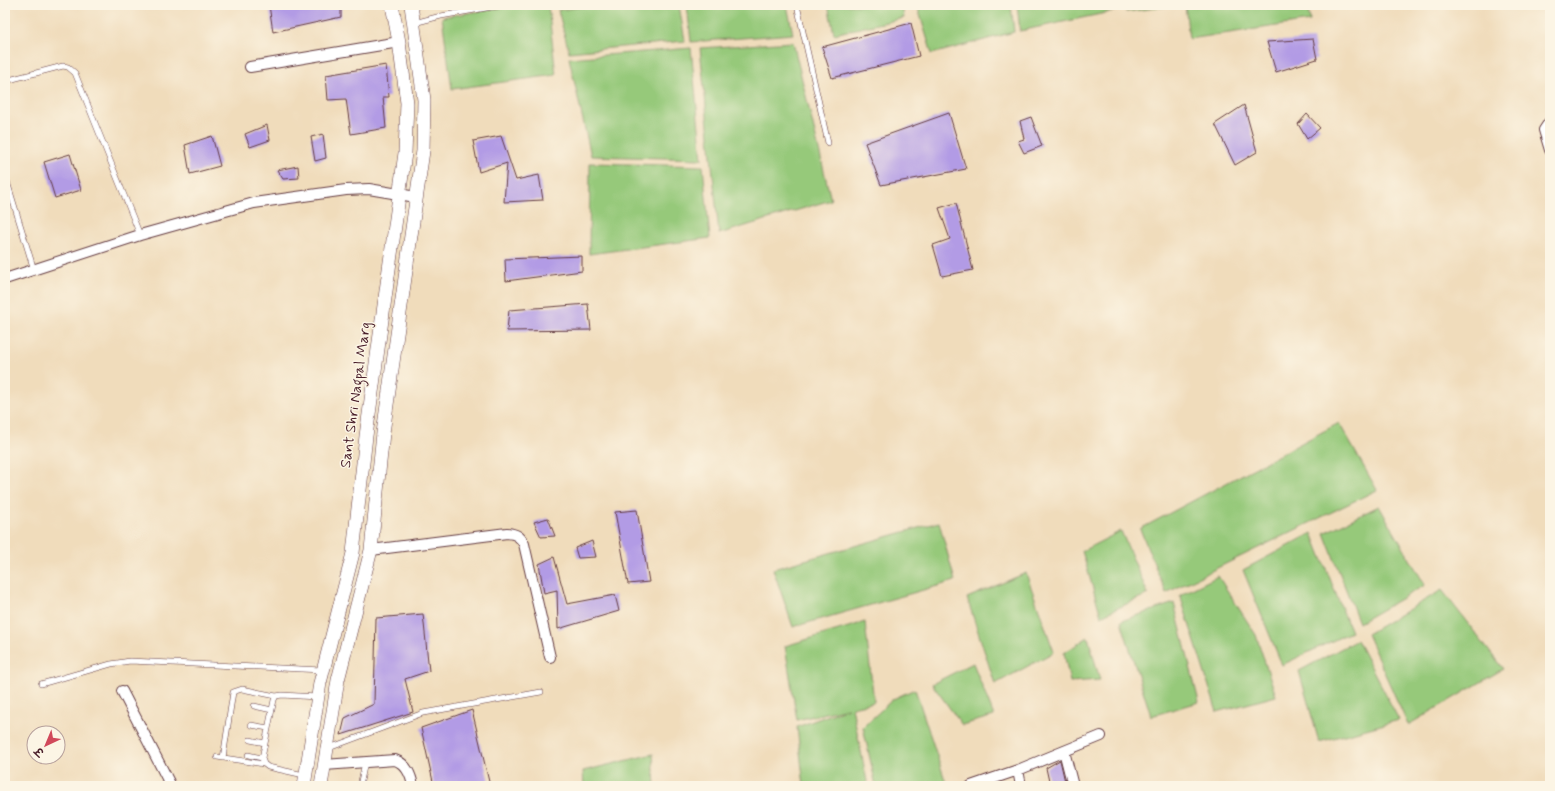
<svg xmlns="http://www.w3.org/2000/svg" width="1555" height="791" font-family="Mynerve,'Playpen Sans Deva',sans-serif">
<rect width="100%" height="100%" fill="#fcf5e5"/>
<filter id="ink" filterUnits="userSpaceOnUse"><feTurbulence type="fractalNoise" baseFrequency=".025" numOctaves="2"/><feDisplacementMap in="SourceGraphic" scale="8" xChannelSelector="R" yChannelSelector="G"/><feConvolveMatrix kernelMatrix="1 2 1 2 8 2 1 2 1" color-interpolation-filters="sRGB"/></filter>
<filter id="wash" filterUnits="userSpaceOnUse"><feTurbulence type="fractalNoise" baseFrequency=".012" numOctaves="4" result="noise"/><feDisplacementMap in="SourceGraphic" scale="16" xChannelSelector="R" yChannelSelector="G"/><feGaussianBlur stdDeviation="0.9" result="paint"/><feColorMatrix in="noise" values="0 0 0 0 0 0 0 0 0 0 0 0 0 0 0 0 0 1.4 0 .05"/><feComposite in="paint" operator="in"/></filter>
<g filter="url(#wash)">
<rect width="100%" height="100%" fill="#f0dcbb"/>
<path fill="#96c97a" stroke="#707452" d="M520 5H548L556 75 452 89 442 17Z
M596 5H679L685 41 569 52 558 10Z
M687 5H787L793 34 691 42Z
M828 5H902L904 18 834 34Z
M917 5H1011L1014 32 932 54Z
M1017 5H1115V11L1020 31Z
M1125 5H1169L1170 6 1126 12Z
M1185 5H1307L1310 21 1189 39Z
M793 42 831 200 719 234 700 48Z
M691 48 702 159 591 156 569 58Z
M590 163 703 166 710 238 589 254Z
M1339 423 1377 490 1166 593 1140 529Z
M1379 506 1425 585 1359 623 1324 533Z
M939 522 955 581 793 627 773 569Z
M1121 531 1148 594 1101 616 1082 551Z
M1312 533 1351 632 1282 665 1243 570Z
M1026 573 1054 652 995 684 967 598Z
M1218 576 1256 635 1276 696 1217 712 1180 595Z
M1442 590 1503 669 1408 725 1367 634Z
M1174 603 1199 702 1151 716 1121 621Z
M865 622 874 702 852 707 868 786H804L797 727 848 708 797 720 785 646Z
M1088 637 1100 680 1070 682 1064 653Z
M1357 640 1399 720 1319 742 1299 671Z
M973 663 994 716 962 725 932 684Z
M915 689 947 786H876L863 727 893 699Z
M653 754 655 786H584L583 771Z"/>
<g id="blocks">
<path fill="#b29be5" d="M269 5H341V17L273 32Z
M911 23 919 56 832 78 822 47Z
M1313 39 1317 59 1276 72 1267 42Z
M386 65 389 97H383L386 128 351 134 346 99 328 100 326 75Z
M1244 105 1257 152 1235 165 1215 124Z
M949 113 966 169 881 185 865 143Z
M1307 114 1320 128 1307 139 1298 124Z
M1031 117 1042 146 1024 153 1018 141 1024 139 1020 121Z
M267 125 270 140 250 147 245 134Z
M323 134 326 158 315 161 311 137Z
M212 136 220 166 190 174 185 145Z
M501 136 516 180 539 175 543 200 504 202 507 163 479 172 473 141Z
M70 154 81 190 55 198 44 162Z
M298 166 299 178 283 179 277 170Z
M956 203 973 270 942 276 933 245 950 239 939 208Z
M582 256V271L506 281 505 259Z
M588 304 591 330 507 331 509 310Z
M637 510 649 582 628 584 615 512Z
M548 518 555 536 541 537 534 522Z
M592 541 596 557 578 558 575 548Z
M554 557 567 604 615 595 619 611 558 629 557 590 544 593 539 564Z
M423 614 429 671 405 679 413 712 341 735 345 718 374 704 376 618Z
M472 710 490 786H434L421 728Z
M1060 760 1066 786H1050L1046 768Z"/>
</g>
</g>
<g filter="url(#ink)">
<use href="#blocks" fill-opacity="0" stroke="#633b41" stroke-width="1"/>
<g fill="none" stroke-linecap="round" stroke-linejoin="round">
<defs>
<path id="service" d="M797 5 828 143
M414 23 441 16 503 5
M5 81 63 66 68 67 75 73 140 235
M5 175 34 270
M41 684 111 664 130 661 322 670
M254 706 272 710
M251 725 268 728
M250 740 265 743
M329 748 423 713 541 692
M248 755 262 758
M217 757 264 764
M223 758 233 692 242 689 276 696
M304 775 268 767 264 764 262 758 274 700 276 696 282 695 317 697
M360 786 365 762"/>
<path id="minor" d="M250 67 399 42
M1550 121 1544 130 1550 150
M5 279 140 235 254 203 346 190 369 189 416 197
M371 550 507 533C516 534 520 536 524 544L550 657
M122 691 171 786
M1064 751 1073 786
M324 765 395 760C407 764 411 775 413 786
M1018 770 1021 786
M971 786 1018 770 1101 736"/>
<path id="tertiary" d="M304 786 320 683 353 553 366 436 405 153 407 103 399 42 392 5
M321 786 338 680 371 550 383 433 423 151 424 100 411 5"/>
</defs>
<use href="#service" stroke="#633b41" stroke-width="6"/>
<use href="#minor" stroke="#633b41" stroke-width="12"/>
<use href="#tertiary" stroke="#633b41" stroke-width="14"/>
<use href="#service" stroke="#fff" stroke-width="5"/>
<use href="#minor" stroke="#fff" stroke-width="10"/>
<use href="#tertiary" stroke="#fff" stroke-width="13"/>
</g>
</g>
<g text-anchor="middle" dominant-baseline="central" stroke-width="3" stroke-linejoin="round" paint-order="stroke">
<g font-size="15" fill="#4a1f2b" stroke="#fcf5e5">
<text transform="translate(356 395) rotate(-82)">Sant Shri Nagpal Marg</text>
</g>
</g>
<rect width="1555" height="791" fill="none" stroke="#fcf5e5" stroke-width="20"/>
<g transform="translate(46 745) rotate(224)"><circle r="19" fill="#fcf5e5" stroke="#b59f9b"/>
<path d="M0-3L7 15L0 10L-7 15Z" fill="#d1495b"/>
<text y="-6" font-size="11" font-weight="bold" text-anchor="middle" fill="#4a1f2b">उ</text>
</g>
</svg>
